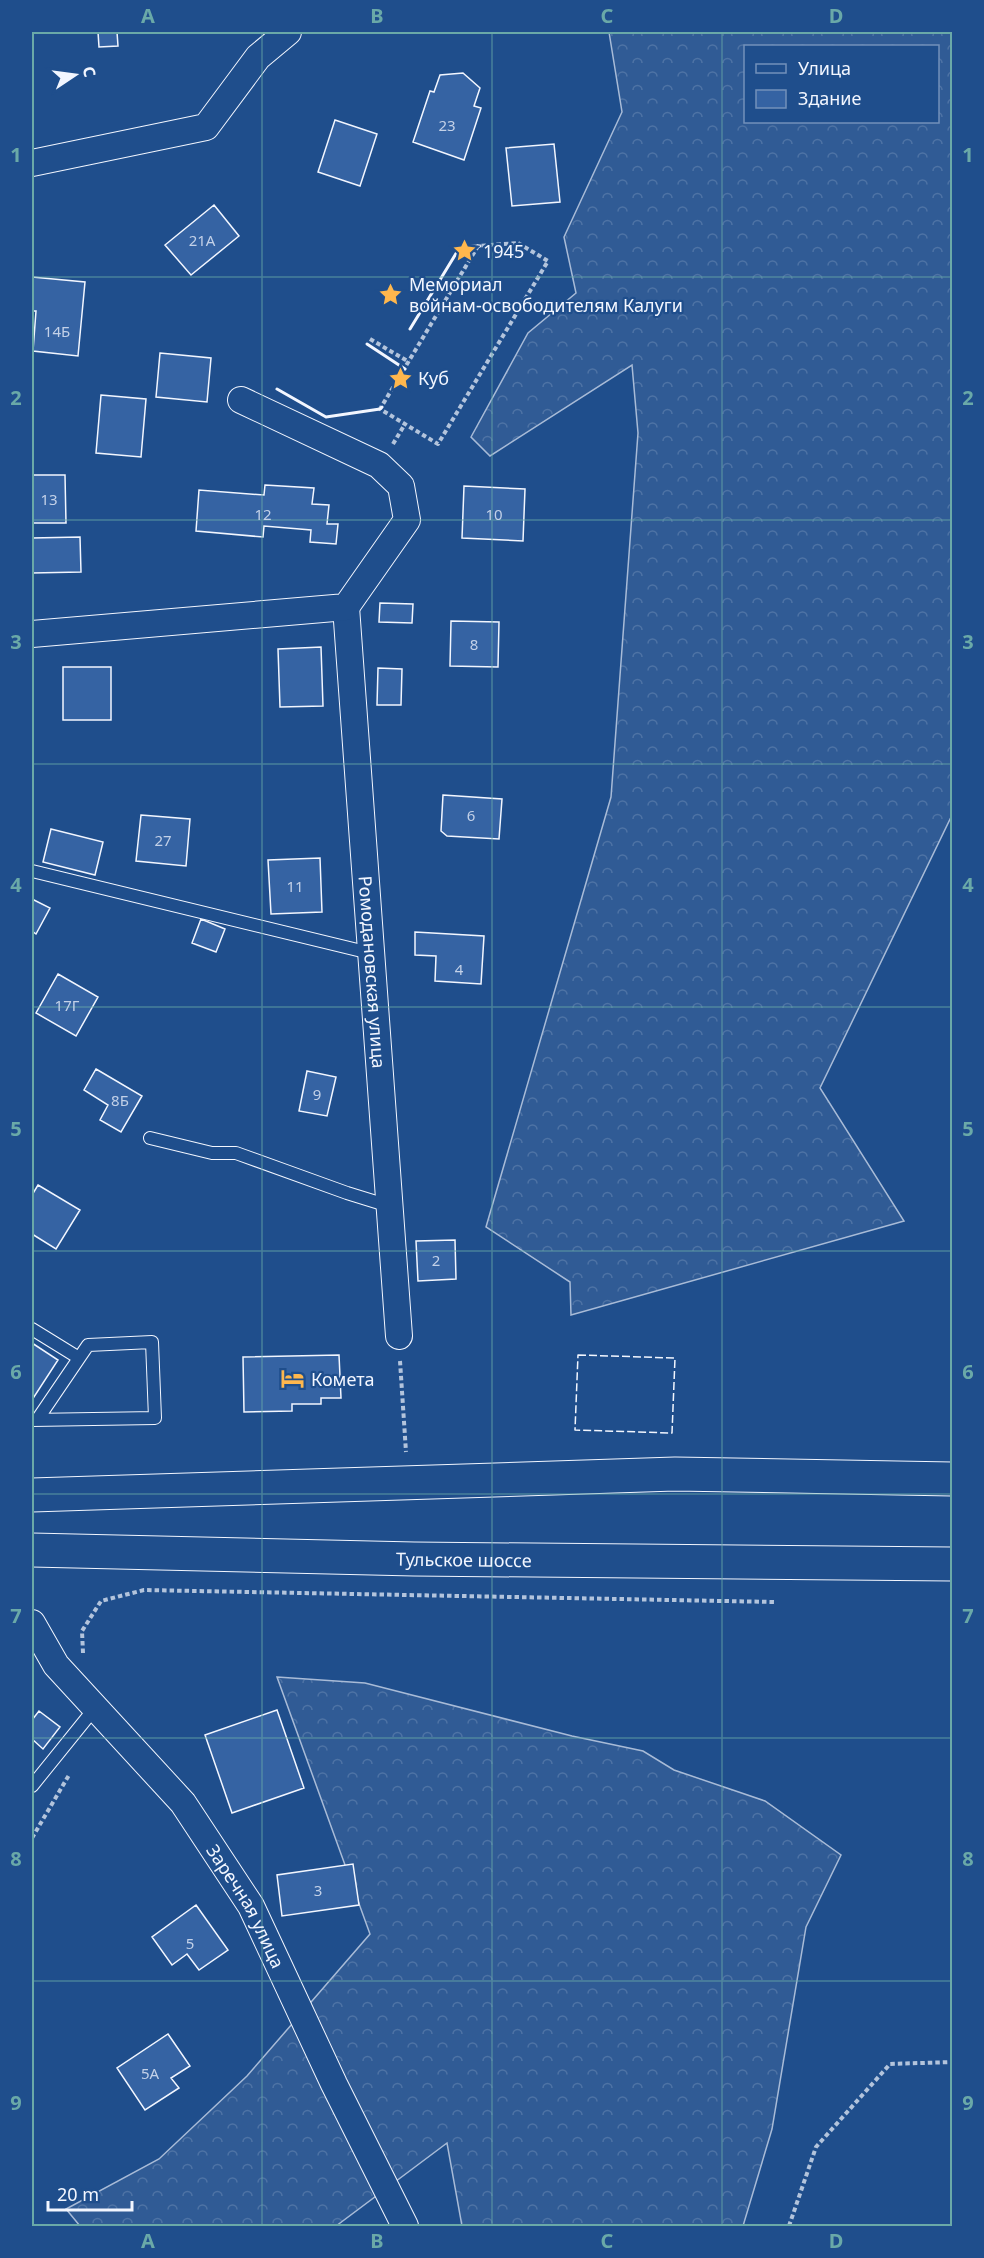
<svg xmlns="http://www.w3.org/2000/svg" width="984" height="2258" font-family="'Noto Sans',sans-serif">
<defs>
<pattern id="forest-crowns" width="20" height="18" patternUnits="userSpaceOnUse" patternTransform="scale(1.5)"><rect width="20" height="18" fill="#305b95"/><path d="M2 6a3 3 0 1 1 6 0M12 15a3 3 0 1 1 6 0" fill="none" stroke="#4e73a5"/></pattern>
</defs>
<rect width="100%" height="100%" fill="#1f4e8c"/>
<path fill="url(#forest-crowns)" stroke="#a8bbd7" stroke-width="1.5" fill-rule="evenodd" d="M609 32H952V815L820 1088 904 1221 571 1315 570 1282 486 1227 611 797 638 433 632 365 490 456 471 437 528 333 576 293 564 237 622 112ZM746 46H938V122H746Z
M277 1677 365 1683 572 1736 643 1751 674 1770 765 1801 841 1855 806 1927 772 2129 743 2226H462L447 2143 336 2226H80L66 2209 159 2159 247 2076 370 1934Z"/>
<path fill="#3563a3" stroke="#f2f6ff" stroke-width="1.5" d="M98 32H117L118 46 99 47Z
M463 73 480 88 474 106 481 108 464 160 413 142 430 91 434 92 440 75Z
M335 120 377 134 360 186 318 172Z
M554 144 560 202 512 206 506 148Z
M214 205 239 236 191 275 165 245Z
M32 277 85 282 78 356 33 351 36 311H32Z
M160 353 211 358 207 402 156 397Z
M101 395 146 399 141 457 96 453Z
M32 475H65L66 523H32Z
M265 485 314 488 312 504 329 505 327 524H338L336 544 310 542 311 530 264 526 263 537 196 531 199 490 264 495Z
M464 486 525 489 523 541 462 538Z
M80 537 81 572 32 573V538Z
M380 603 413 604 412 623 379 622Z
M451 621 499 622 498 667 450 666Z
M321 647 323 706 280 707 278 649Z
M63 667H111V720H63Z
M378 668 402 669 401 705H377Z
M443 795 502 799 499 839 447 836 441 831Z
M141 815 190 819 186 866 136 861Z
M51 829 103 842 95 875 43 862Z
M320 858 322 912 271 914 268 860Z
M32 899 50 908 36 934 32 931Z
M201 919 225 929 216 952 192 943Z
M415 932 484 936 481 984 435 981 436 956 415 955Z
M58 974 98 997 76 1036 36 1013Z
M96 1069 142 1096 121 1132 100 1120 108 1105 84 1090Z
M307 1071 336 1077 327 1116 299 1111Z
M38 1185 80 1210 56 1249 32 1234V1195Z
M455 1240 456 1279 418 1281 416 1241Z
M32 1343 58 1360 32 1400Z
M339 1355 341 1398H321V1404H292V1411L244 1412 243 1357Z
M277 1710 304 1788 232 1813 205 1735Z
M39 1711 60 1727 43 1749 32 1739V1720Z
M353 1864 359 1905 282 1916 277 1875Z
M196 1905 228 1950 199 1970 187 1954 172 1965 152 1937Z
M168 2034 190 2066 171 2078 179 2088 145 2110 117 2068Z"/>
<g fill="none" stroke-linecap="round" stroke-linejoin="round">
<defs>
<path id="lane" d="M32 871 370 953
M150 1138 212 1153H236L347 1193 389 1206
M32 1329 79 1358
M32 1420 155 1418 152 1342 88 1345 37 1420
M32 1786 95 1708"/>
<g id="street">
<path d="M32 163 206 127 258 57 288 32"/>
<path id="s1" d="M346 607 399 1336"/>
<path d="M32 634 346 607 407 520 401 486 379 465 241 400"/>
<path id="s2" d="M32 1623 56 1665 183 1803 251 1906 334 2084 405 2226"/>
</g>
<g id="primary">
<path d="M32 1495 675 1474 952 1479"/>
<path id="s3" d="M32 1550 414 1559 952 1564"/>
</g>
</defs>
<use href="#lane" stroke="#f2f6ff" stroke-width="14"/>
<use href="#street" stroke="#f2f6ff" stroke-width="28"/>
<use href="#primary" stroke="#f2f6ff" stroke-width="35"/>
<path stroke="#b3c4dc" stroke-width="4" stroke-dasharray="4.5 3" stroke-linecap="butt" d="M518 243 548 261 438 444 380 409 478 246Z
M370 339 409 362
M393 444 405 424
M400 1361 406 1452
M83 1653 82 1631 101 1601 144 1590 776 1602
M32 1838 69 1775
M789 2226 816 2147 890 2064 952 2062"/>
<use href="#lane" stroke="#1f4e8c" stroke-width="12"/>
<use href="#street" stroke="#1f4e8c" stroke-width="26"/>
<use href="#primary" stroke="#1f4e8c" stroke-width="33"/>
<path stroke="#f2f6ff" stroke-width="1.5" stroke-dasharray="8 3" stroke-linecap="butt" d="M578 1355 675 1358 672 1433 575 1430Z"/>
<path stroke="#f2f6ff" stroke-width="3" d="M410 329 460 247 480 246
M367 344 405 369
M277 389 326 417 380 409 382 407"/>
</g>
<path fill="none" stroke="#6aa9a8" stroke-width="1.5" stroke-opacity="0.55" d="M262 32V2226M492 32V2226M722 32V2226M32 277H952M32 520H952M32 764H952M32 1007H952M32 1251H952M32 1494H952M32 1738H952M32 1981H952"/>
<defs>
<symbol id="sight-bare" viewBox="-9 -9 18 18"><path d="M0-6L1.8-2.2L6-1.7L2.9 1.2L3.7 5.4L0 3.3L-3.7 5.4L-2.9 1.2L-6-1.7L-1.8-2.2Z" fill="#ffb74d" stroke="#1f4e8c" stroke-width="2.5" paint-order="stroke"/></symbol>
<symbol id="hotel-bare" viewBox="-9 -9 18 18"><path d="M-6-4.5h1.5V1H6V5H4.5V3h-9V5H-6ZM-4 0a1.8 1.8 0 1 1 3.6 0ZM.5 0V-2.5h3Q6-2.5 6 0Z" fill="#ffb74d" stroke="#1f4e8c" stroke-width="2.5" paint-order="stroke"/></symbol>
</defs>
<g fill-rule="evenodd">
<use href="#sight-bare" x="448" y="234" width="33" height="33"/>
<use href="#sight-bare" x="374" y="278" width="33" height="33"/>
<use href="#sight-bare" x="384" y="362" width="33" height="33"/>
<use href="#hotel-bare" x="276" y="1362" width="33" height="33"/>
</g>
<g text-anchor="middle" dominant-baseline="central" stroke-width="4.5" stroke-linejoin="round" paint-order="stroke">
<g font-size="15" fill="#c3d1e8">
<text x="447" y="125">23</text>
<text x="202" y="240">21А</text>
<text x="57" y="331">14Б</text>
<text x="49" y="499">13</text>
<text x="263" y="514">12</text>
<text x="494" y="514">10</text>
<text x="474" y="644">8</text>
<text x="471" y="815">6</text>
<text x="163" y="840">27</text>
<text x="295" y="886">11</text>
<text x="459" y="969">4</text>
<text x="67" y="1005">17Г</text>
<text x="317" y="1094">9</text>
<text x="120" y="1100">8Б</text>
<text x="436" y="1260">2</text>
<text x="318" y="1890">3</text>
<text x="190" y="1943">5</text>
<text x="150" y="2073">5А</text>
</g>
<g font-size="18" fill="#f2f6ff" stroke="#1f4e8c" text-anchor="start">
<text x="483" y="251">1945</text>
<text x="409" y="284">Мемориал<tspan x="409" dy="21">войнам-освободителям Калуги</tspan></text>
<text x="418" y="378">Куб</text>
<text x="311" y="1379">Комета</text>
</g>
<g font-size="18" fill="#f2f6ff" stroke="#1f4e8c">
<text stroke="none"><textPath href="#s1" startOffset="366">Ромодановская улица</textPath></text>
<text stroke="none"><textPath href="#s3" startOffset="432">Тульское шоссе</textPath></text>
<text stroke="none"><textPath href="#s2" startOffset="357">Заречная улица</textPath></text>
</g>
</g>
<rect width="984" height="2258" fill="none" stroke="#1f4e8c" stroke-width="66"/>
<rect x="744" y="45" width="195" height="78" fill="#1f4e8c" stroke="#7391ba" stroke-width="1.5"/>
<rect x="756" y="64" width="30" height="9" fill="#1f4e8c" stroke="#7391ba" stroke-width="1.5"/>
<text x="798" y="75" font-size="18" fill="#f2f6ff">Улица</text>
<rect x="756" y="90" width="30" height="18" fill="#3563a3" stroke="#7391ba" stroke-width="1.5"/>
<text x="798" y="105" font-size="18" fill="#f2f6ff">Здание</text>
<g transform="translate(75 75) rotate(77)" stroke="#1f4e8c" stroke-width="4.5" paint-order="stroke">
<path d="M0-4.5L10 22L0 15L-10 22Z" fill="#f2f6ff"/>
<text y="-9" font-size="16" font-weight="bold" text-anchor="middle" fill="#f2f6ff">С</text>
</g>
<path d="M48 2201v9h84v-9" fill="none" stroke="#f2f6ff" stroke-width="3"/>
<text x="57" y="2201" font-size="18" fill="#f2f6ff" stroke="#1f4e8c" stroke-width="4.5" paint-order="stroke">20 m</text>
<rect x="33" y="33" width="918" height="2192" fill="none" stroke="#6aa9a8" stroke-width="2"/>
<g font-size="20" text-anchor="middle" font-weight="bold" fill="#6aa9a8">
<text x="148" y="23">A</text>
<text x="377" y="23">B</text>
<text x="607" y="23">C</text>
<text x="836" y="23">D</text>
<text x="16" y="162">1</text>
<text x="968" y="162">1</text>
<text x="16" y="405">2</text>
<text x="968" y="405">2</text>
<text x="16" y="649">3</text>
<text x="968" y="649">3</text>
<text x="16" y="892">4</text>
<text x="968" y="892">4</text>
<text x="16" y="1136">5</text>
<text x="968" y="1136">5</text>
<text x="16" y="1379">6</text>
<text x="968" y="1379">6</text>
<text x="16" y="1623">7</text>
<text x="968" y="1623">7</text>
<text x="16" y="1866">8</text>
<text x="968" y="1866">8</text>
<text x="16" y="2110">9</text>
<text x="968" y="2110">9</text>
<text x="148" y="2248">A</text>
<text x="377" y="2248">B</text>
<text x="607" y="2248">C</text>
<text x="836" y="2248">D</text>
</g>
</svg>
